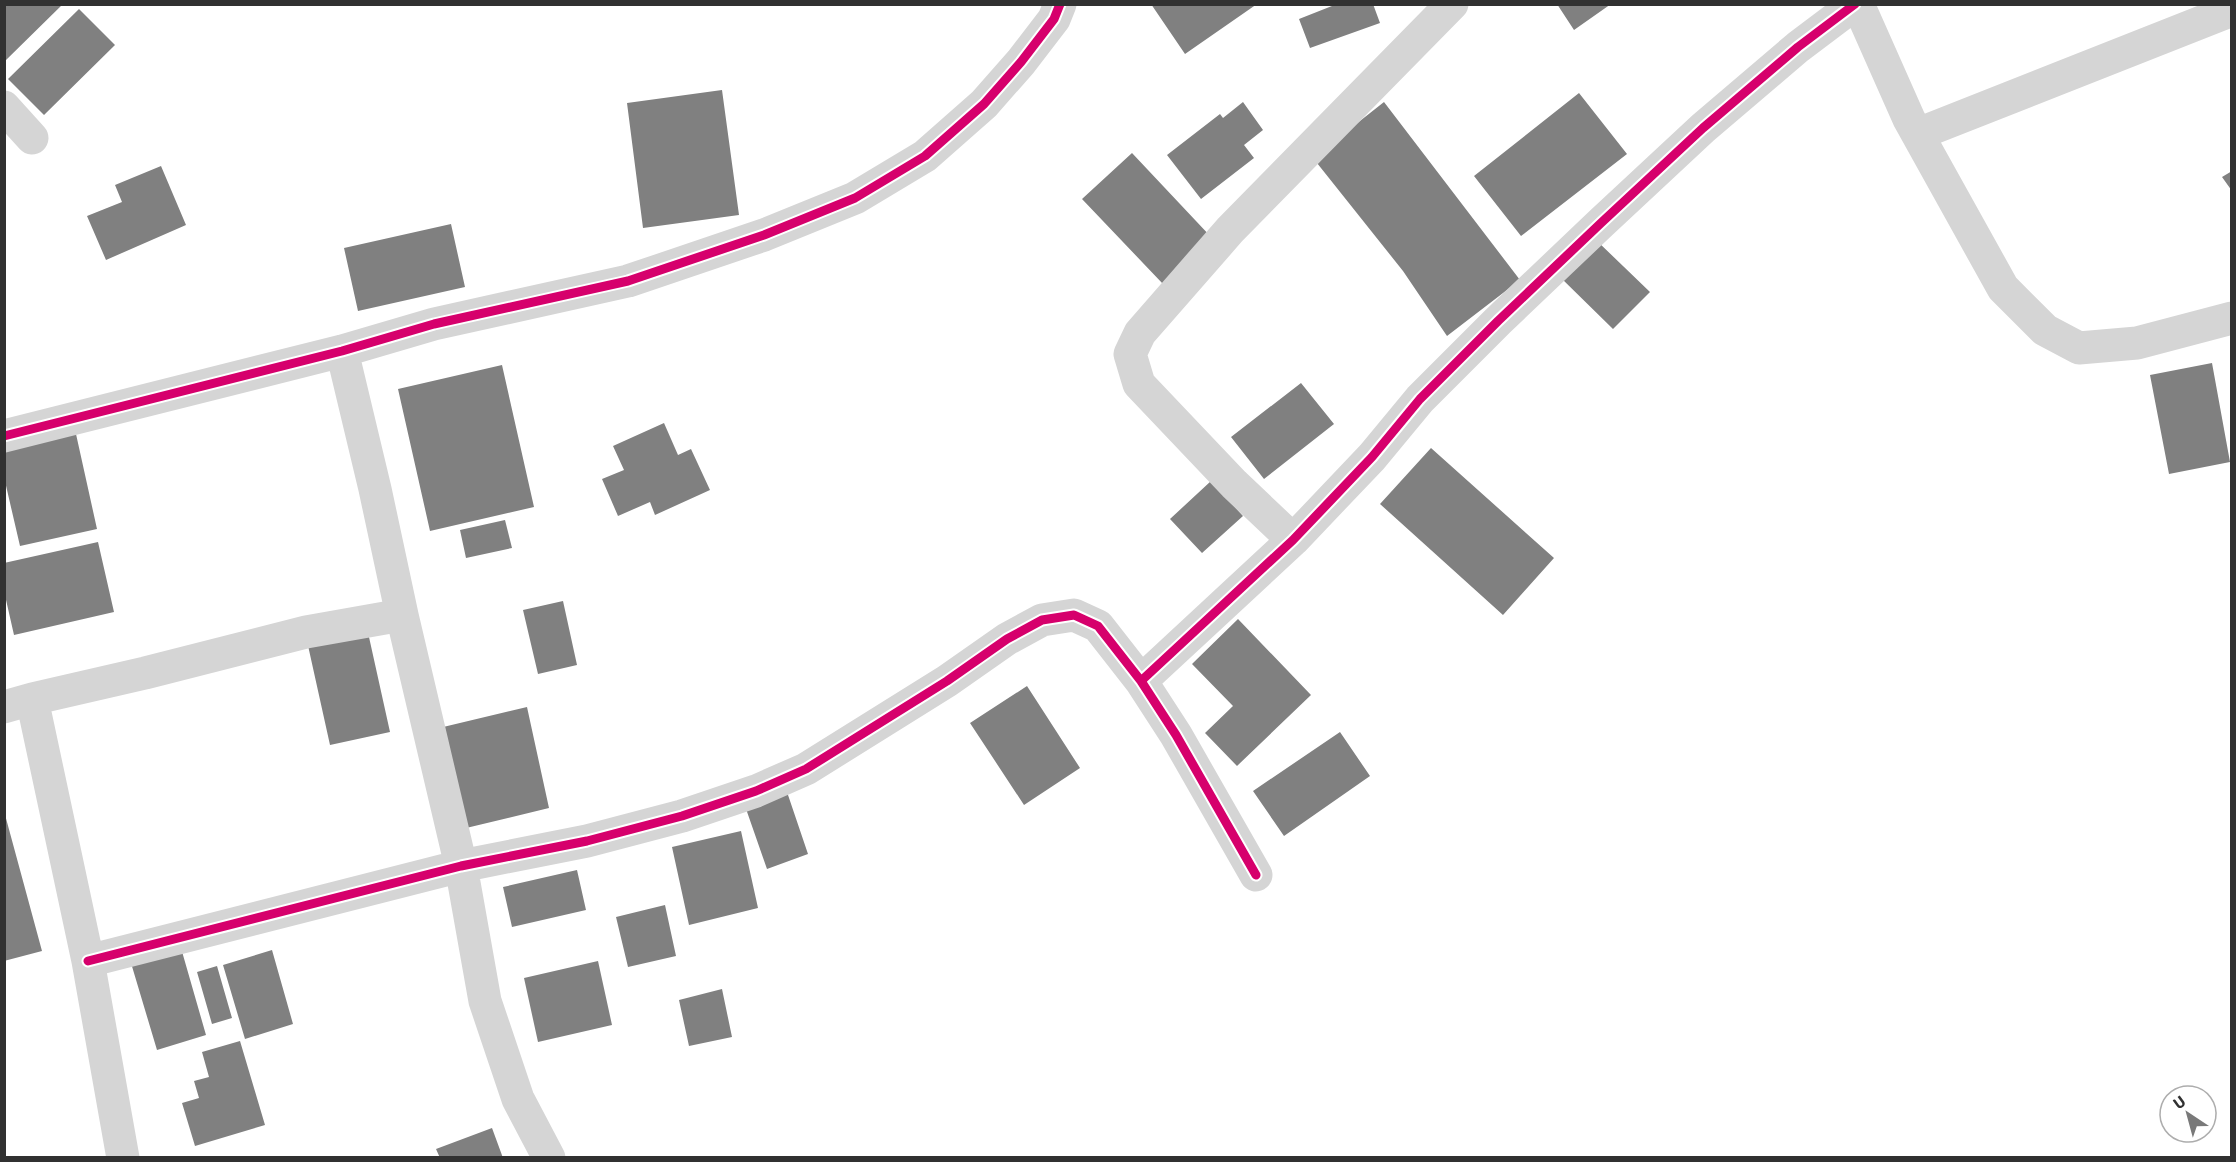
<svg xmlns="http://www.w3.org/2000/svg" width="2236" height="1162" font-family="Signika,sans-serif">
<rect width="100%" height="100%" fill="#fff"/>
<path fill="#808080" d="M4 4H63L4 62Z
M1151 4H1257L1185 54Z
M1337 4H1373L1380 23 1310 48 1299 19Z
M1557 4H1611L1574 30Z
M79 9 115 45 44 115 8 79Z
M722 90 739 215 643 228 627 103Z
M1579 93 1627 154 1521 236 1474 176Z
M1243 102 1263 130 1244 145 1254 158 1201 199 1167 155 1220 114 1223 118Z
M1384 102 1520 280 1447 336 1403 271 1313 158Z
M1132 153 1212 238 1163 284 1082 199Z
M161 166 186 225 106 260 87 216 122 202 115 185Z
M2232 171V191L2222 177Z
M451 224 465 287 358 311 344 248Z
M1596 240 1650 292 1613 329 1560 277Z
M2212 363 2230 462 2169 474 2150 375Z
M502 365 534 507 430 531 398 389Z
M1301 383 1334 424 1264 479 1231 437Z
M664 423 678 455 691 449 710 490 655 515 650 502 618 516 602 479 624 470 613 446Z
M76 434 97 529 20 546 4 477V450Z
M1431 448 1554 558 1503 615 1380 504Z
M1211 481 1243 516 1202 553 1170 519Z
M505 520 512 548 466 558 460 530Z
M98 542 114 612 14 635 4 591V563Z
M563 601 577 665 538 674 523 610Z
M1238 619 1311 695 1237 766 1205 733 1233 706 1192 664Z
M367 628 390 732 330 745 307 641Z
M1027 686 1080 768 1024 805 970 723Z
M527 707 549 808 462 829 439 728Z
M1340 732 1370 776 1284 836 1253 791Z
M787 792 808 854 767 869 745 806Z
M4 811 42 951 4 961Z
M741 831 758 908 689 925 672 847Z
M577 870 586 910 512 927 503 887Z
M665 905 676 956 628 967 616 917Z
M181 948 206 1035 157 1050 131 963Z
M272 950 293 1024 245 1039 223 965Z
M598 961 612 1025 538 1042 524 978Z
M217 966 232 1018 212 1024 197 972Z
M722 989 732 1037 689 1046 679 1000Z
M240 1041 265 1125 195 1146 182 1103 199 1098 194 1081 209 1077 202 1052Z
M492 1128 503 1158H440L436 1149Z"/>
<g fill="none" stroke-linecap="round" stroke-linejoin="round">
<path stroke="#d5d5d5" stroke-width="33" d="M1858 4 1909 119 2003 288 2045 330 2079 348 2137 343 2232 318
M4 107 32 138
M1918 134 2232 10
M342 351 375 489 402 615
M4 436 342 351 434 324 628 281 764 235 855 198 925 156 984 104 1021 62 1054 19 1060 4
M1293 540 1234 484 1139 384 1130 354 1140 333 1230 230 1452 4
M1141 681 1293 540 1372 457 1420 399 1498 321 1601 223 1703 128 1798 47 1855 4
M32 699 145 673 306 632 402 615 461 866 485 1001 518 1099 549 1158
M4 707 32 699 88 961 123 1158
M88 961 461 866 587 841 682 816 756 791 806 769 947 681 1007 639 1042 620 1074 615 1098 626 1141 681 1176 735 1256 875"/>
<defs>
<path id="cycleway" d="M4 436 342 351 434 324 628 281 764 235 855 198 925 156 984 104 1021 62 1054 19 1060 4
M1141 681 1293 540 1372 457 1420 399 1498 321 1601 223 1703 128 1798 47 1855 4
M88 961 461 866 587 841 682 816 756 791 806 769 947 681 1007 639 1042 620 1074 615 1098 626 1141 681 1176 735 1256 875"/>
</defs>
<use href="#cycleway" stroke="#fff" stroke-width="13"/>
<use href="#cycleway" stroke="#d6006c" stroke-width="9"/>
</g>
<rect width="2236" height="1162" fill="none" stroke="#313131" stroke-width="12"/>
<g transform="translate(2188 1114) rotate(324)"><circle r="28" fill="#ffffff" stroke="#adadad" stroke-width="1.5"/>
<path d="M0-4.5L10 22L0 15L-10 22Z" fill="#797979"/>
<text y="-9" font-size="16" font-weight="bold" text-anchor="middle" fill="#313131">U</text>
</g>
</svg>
